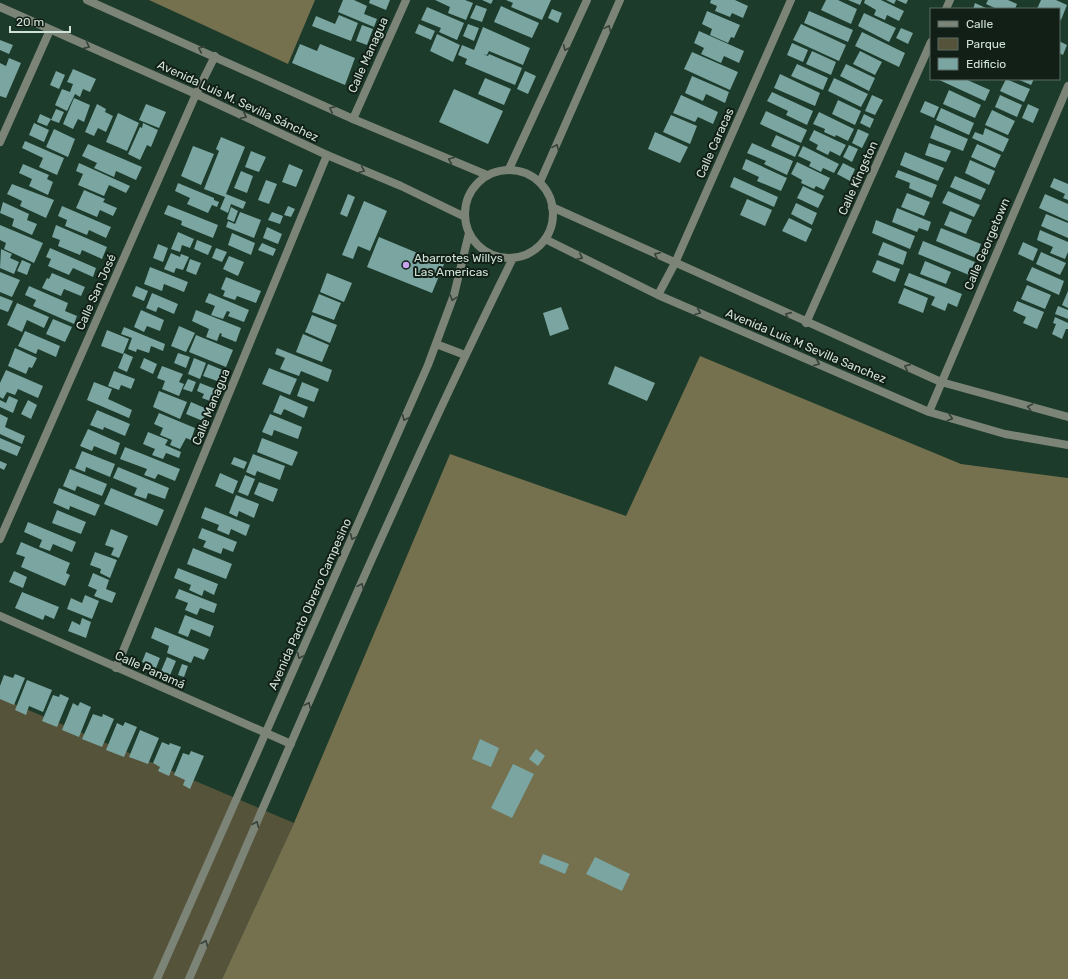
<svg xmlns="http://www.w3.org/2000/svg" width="1068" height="979" font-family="Rubik,sans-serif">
<rect width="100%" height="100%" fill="#1c3b2b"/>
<path fill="#56533b" d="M0 698 294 823 222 979H0Z"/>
<path fill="#75704e" d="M149 0H315L288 64Z
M700 356 961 464 1068 478V979H222L294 823 450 454 626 516Z"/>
<path fill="#7aa5a1" d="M343 0H354L367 6 364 14 377 19 374 27 338 12Z
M370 0H390L386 10 369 3Z
M435 0H465L473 3 466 20 448 13 450 7Z
M482 0H493L491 4Z
M506 0H551L542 20 511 7 513 3Z
M711 0H735L748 6 743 18 732 13 730 17 715 11 717 6 710 3Z
M826 0H838L857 9 851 24 821 10Z
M848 0H862L860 5Z
M865 0H881L904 11 899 21 887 15 885 20 874 15 876 10 864 3Z
M886 0H896L894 4Z
M897 0H908L906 4Z
M988 0H1008L1017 4 1015 9H997L986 4Z
M1041 0H1056L1067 5 1061 20 1059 19V9H1037Z
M975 3 988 9H973Z
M476 5 487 9 482 22 470 18Z
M501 6 539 23 532 38 494 22Z
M427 7 464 23 457 40 439 32 441 28 421 20Z
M552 9 562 13 558 23 548 18Z
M707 11 740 25 734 38 731 37 728 43 710 35 712 29 702 24Z
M809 11 853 30 848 42 804 23Z
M864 13 896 28 889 42 858 26Z
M339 15 358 23 351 41 312 26 316 16 335 24Z
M419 24 435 31 431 40 415 33Z
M468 24 479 28 474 41 463 36Z
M801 24 846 45 839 61 793 40Z
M362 25 373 29 367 45 356 41Z
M483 27 530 48 523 65 489 51 487 55 483 54 488 56 489 54 522 68 515 85 465 64 467 59 458 55 462 45 474 50Z
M901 28 913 33 908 44 896 38Z
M699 31 744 51 739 63 724 56 721 63 701 54 704 48 694 43Z
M862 32 905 53 899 67 855 46Z
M437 34 460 45 453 62 430 51Z
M0 40 13 45 9 54 0 50Z
M1059 41 1067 45 1063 55 1059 53Z
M792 43 808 50 803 62 787 55Z
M300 44 317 51 320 44 355 58 345 85 292 63Z
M812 51 836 62 831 75 806 64Z
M860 51 882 62 875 75 853 64Z
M692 52 738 72 730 90 684 69Z
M9 58 21 63 6 98 0 96V63L6 66Z
M797 64 828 78 823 90 791 76Z
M846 64 875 78 869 91 840 76Z
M73 69 96 79 90 92 83 89 80 97 75 94 67 111 55 105 62 89 70 92 73 84 67 82Z
M56 71 65 75 59 89 50 85Z
M525 71 536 76 528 94 517 89Z
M780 74 820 93 815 106 774 88Z
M692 76 729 92 725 103 706 94 703 101 685 93Z
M485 78 511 89 504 105 478 94Z
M834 78 868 94 861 107 828 91Z
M937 79H965L990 90 985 101Z
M1006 79 1030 89 1024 102 1000 91Z
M1017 79H1034L1031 85Z
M454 89 503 111 488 144 439 122Z
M949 90 981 105 975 118 943 104Z
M772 92 813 111 807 125 786 115 788 111 767 101Z
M681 95 718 112 713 124 698 117 695 122 673 113Z
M872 95 883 100 875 115 865 111Z
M1000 95 1022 105 1017 117 995 107Z
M74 98 90 105 84 122 78 119 73 129 63 124Z
M838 100 861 111 855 125 832 114Z
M925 101 939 107 934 118 920 112Z
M97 104 106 109 105 112 113 116 106 132 98 128 94 136 85 132Z
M146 104 166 112 159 128 139 120Z
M1028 104 1039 109 1033 123 1022 118Z
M941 108 974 123 969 135 936 120Z
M56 109 64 112 59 123 51 120Z
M992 110 1015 121 1008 135 985 125Z
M766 111 807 130 801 143 760 124Z
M819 112 854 129 848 141 836 135 835 137 824 132 825 129 813 124Z
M118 113 139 123 127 151 106 142Z
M40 114 51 119 47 126 37 122Z
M864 114 874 119 870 128 860 123Z
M671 115 697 126 690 144 663 132Z
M34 123 49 130 44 142 29 135Z
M143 123 158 130 151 147 147 145 140 160 128 154 140 127 142 128Z
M935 125 968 139 963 151 930 138Z
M985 128 1009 139 1003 152 972 138 975 132 983 135Z
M54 129 75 139 68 157 46 147Z
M858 129 869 134 862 148 852 143Z
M814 130 846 145 840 156 830 151 828 155 816 149 818 145 809 140Z
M655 132 688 147 680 163 648 149Z
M776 135 800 146 795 157 771 146Z
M221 137 245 147 226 194 246 202 243 209 231 204 228 213 220 209 225 197 204 189 219 151 216 149Z
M25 141 64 158 57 175 39 167 43 158 22 148Z
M752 143 793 161 787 175 764 164 766 161 747 153Z
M929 143 951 151 946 162 925 155Z
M88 144 142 167 136 180 116 171 114 177 94 168 97 163 82 156Z
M977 144 1001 155 995 168 971 157Z
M849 145 858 149 852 162 843 157Z
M193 146 214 154 201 185 181 176Z
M803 146 839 164 834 173 823 168 821 172 809 166 811 162 798 156Z
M251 151 266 157 259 172 245 167Z
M905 152 944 168 938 181 900 165Z
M746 159 787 178 781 191 757 181 759 177 742 169Z
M970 160 995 171 989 185 965 173Z
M797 162 830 178 824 190 816 186 814 189 801 183 802 180 791 174Z
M79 163 130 186 126 193 109 185 104 196 78 185 83 174 76 171Z
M843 163 855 169 850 181 837 174Z
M23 164 49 175 47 179 53 182 48 195 29 186 32 179 19 173Z
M289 164 303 170 296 187 282 182Z
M898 170 937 185 932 198 909 188 910 183 895 177Z
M241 171 253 176 247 193 234 188Z
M955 176 986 189 981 200 950 187Z
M734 177 778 197 774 207 730 187Z
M1054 178 1068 184V200L1063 198 1065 194 1050 187Z
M266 180 277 184 269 204 258 200Z
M178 183 214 198V200L219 202 217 207 212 205 208 213 187 204 190 198 175 191Z
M12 184 54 200 46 218 20 206 22 201 7 194Z
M803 186 824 196 818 208 797 198Z
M84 190 105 199 103 202 117 208 113 216 100 210 97 217 76 208Z
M948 191 980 205 974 217 942 203Z
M907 193 930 202 924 216 901 207Z
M348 194 355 197 347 217 340 214Z
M1045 194 1068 204V221L1039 208Z
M747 199 772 210 765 226 740 215Z
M364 201 387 211 370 251 358 246 353 259 342 255Z
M3 202 29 214 27 220 37 224 32 235 12 226 14 219 0 213Z
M796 203 817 213 812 225 791 214Z
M168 205 218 225 213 238 181 225 182 221 164 214Z
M62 206 111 227 106 238 89 230 87 235 65 226 67 220 58 216Z
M288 206 295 209 291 217 284 215Z
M231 207 238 211 234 222 227 219Z
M897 208 931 222 928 231 919 228 917 232 892 222Z
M950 211 972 220 966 234 944 225Z
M240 212 261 220 254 238 226 227 228 221 235 224Z
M272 212 283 216 280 224 268 220Z
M1046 214 1068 223V238L1041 226Z
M789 218 812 229 806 242 782 231Z
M876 220 915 236 910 249 872 233Z
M0 225 43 243 34 263 4 249 6 243 0 240Z
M56 225 107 247 102 259 82 250 80 255 58 246 60 240 52 237Z
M267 227 282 234 278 244 263 238Z
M941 228 981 244 976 258 936 241Z
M1040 230 1068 242V252L1065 259 1050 253 1053 247 1037 240Z
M178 232 194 239 190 248 182 245 180 252 171 249Z
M232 233 255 243 251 255 228 245Z
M379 237 444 264 432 293 367 267Z
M197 240 212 246 208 255 194 249Z
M923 241 975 262 969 275 918 254Z
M883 242 907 252 903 265 878 255Z
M1023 242 1038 249 1033 261 1018 254Z
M262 243 276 249 273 256 258 250Z
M158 244 168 248 163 262 153 258Z
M50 248 96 268 93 277 73 268 69 275 48 266 51 259 46 257Z
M216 248 227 252 222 262 212 258Z
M1 249 12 254 10 258 19 262 14 274 0 268Z
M1041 252 1066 263 1060 275 1036 264Z
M171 253 180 257 181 254 189 257 183 270 176 268 174 273 164 269Z
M229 256 244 262 238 276 223 269Z
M190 259 201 263 196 275 186 271Z
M22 260 31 264 27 275 17 271Z
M877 260 900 269 895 282 872 272Z
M925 261 951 272 946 284 920 274Z
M150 267 188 282 184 292 164 284 162 291 144 284Z
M1032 267 1064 281 1059 295 1026 280Z
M0 272 20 280 12 297 0 292Z
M52 273 85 287 81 296 64 289 61 296 42 288 47 278 49 279Z
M327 273 352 283 344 302 320 292Z
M909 273 962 294 957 307 948 303 945 311 931 305 935 297 904 285Z
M226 277 261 291 256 303 237 296 235 300 223 296 225 291 221 289Z
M1027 285 1051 295 1045 309 1021 299Z
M29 286 68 303 65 311 77 316 74 324 33 306 36 300 25 295Z
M136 286 148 291 144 301 132 296Z
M904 288 928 298 923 313 898 303Z
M1068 291V308L1062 305Z
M152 293 178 304 174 314 158 307 156 312 146 308Z
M209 293 249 310 244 322 228 316 230 312 227 311 223 319 211 315 215 306 205 302Z
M319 294 341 303 334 320 312 312Z
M0 296 13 301 8 312 0 309Z
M1017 301 1044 312 1037 329 1023 323 1026 317 1013 311Z
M17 303 49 317 44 328 27 320 22 332 7 325Z
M1058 306 1068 310V319L1055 314Z
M561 307 569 329 550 336 543 313Z
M141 310 164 320 160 331 147 326 144 332 134 327Z
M196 310 241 328 236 342 221 336 222 334 220 333 217 341 206 337 209 329 192 321Z
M312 315 337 325 330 343 305 332Z
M1055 317 1068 323V329H1066L1062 339 1052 334 1056 324 1053 323Z
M53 319 72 327 65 342 46 334Z
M179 326 195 333 186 352 171 346Z
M124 327 165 344 163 351 151 346 149 353 137 349 136 352 128 349 132 338 121 334Z
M107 330 129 339 123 354 101 346Z
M25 331 60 346 56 357 38 349 36 354 18 346Z
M303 334 329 345 322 362 296 352Z
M196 335 233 350 226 367 189 352Z
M15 348 37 358 32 368 29 367 26 374 8 366Z
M277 348 332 370 328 382 301 371 299 376 280 369 285 358 275 354Z
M124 353 133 357 127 372 118 368Z
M178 353 190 357 186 368 174 363Z
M144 358 157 364 153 374 140 368Z
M194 358 206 363 200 379 188 374Z
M208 364 225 371 220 382 203 376Z
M162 366 183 374 179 382 184 384 179 396 162 389 165 381 157 378Z
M615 366 655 383 647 401 608 384Z
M269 368 297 379 290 395 262 384Z
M6 370 43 386 38 398 18 389 15 395 7 392 3 399 0 397V383Z
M114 371 135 379 131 389 121 385 119 390 108 386Z
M188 379 196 382 192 392 183 389Z
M94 382 112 389 108 399 132 410 129 418 87 400Z
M302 382 319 389 314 402 297 396Z
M200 383 218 390 213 402 202 398 204 394 197 391Z
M159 391 187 402 180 419 153 407Z
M280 395 308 407 304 418 284 409 281 415 273 412Z
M9 396 18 400 13 413 0 407V400L6 403Z
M28 400 37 405 31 419 21 414Z
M191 402 207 409 203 421 186 414Z
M97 410 130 424 125 436 104 427 103 430 90 425Z
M159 413 195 428 191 440 186 438 180 449 170 445 172 440 160 435 163 428 154 424Z
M0 414 8 418 5 427 25 436 22 444 0 434Z
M270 414 302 427 298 439 274 430 272 436 262 432Z
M88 429 120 443 116 455 94 446 92 451 80 446Z
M148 432 168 440 165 445 181 452 179 458 166 453 163 459 152 455 155 449 143 444Z
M0 438 21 447 17 456 0 449Z
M262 438 298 452 292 466 257 452Z
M125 447 180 469 175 481 158 474 155 479 144 475 147 469 120 459Z
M82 451 115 464 110 477 86 467 85 472 75 468Z
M253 454 285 466 280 480 257 471 255 476 246 472Z
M234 457 247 462 244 469 231 464Z
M0 461 7 464 4 470 0 468Z
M118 467 169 488 165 499 148 493 146 499 134 495 137 488 113 478Z
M70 469 107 484 102 496 77 486 75 491 63 486Z
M220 473 238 481 233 494 215 486Z
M245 475 255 479 248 496 238 492Z
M259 482 278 489 273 502 254 494Z
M59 488 100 505 95 516 70 506 69 510 53 503Z
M111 488 164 510 157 526 104 504Z
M236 495 259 504 254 518 239 511 237 517 229 513Z
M205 507 250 525 246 536 231 529 229 535 217 530 219 525 201 518Z
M57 510 86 522 81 534 52 523Z
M28 522 76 542 72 552 53 544 50 551 39 547 42 540 24 532Z
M202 528 237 542 233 552 223 548 221 554 203 547 206 541 198 538Z
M111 529 128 536 119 558 111 555 114 548 105 545Z
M21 542 70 563 66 573 70 575 65 586 21 567 25 557 16 554Z
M193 548 232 564 226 579 187 564Z
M95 552 117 560 110 578 100 573 101 569 90 565Z
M178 568 218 584 214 595 204 590 202 596 189 590 191 585 174 578Z
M14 571 27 577 23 588 9 582Z
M93 573 109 580 106 589 116 593 112 603 94 596 97 590 88 586Z
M179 589 217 604 214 613 200 608 197 615 185 610 188 603 175 598Z
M22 592 59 607 54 619 45 615 43 620 15 608Z
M85 595 99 601 92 619 67 609 71 598 82 603Z
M185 615 214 626 210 637 191 629 188 637 178 633Z
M82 618 91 622 86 638 68 631 72 621 80 625Z
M155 627 209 649 204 660 194 656 191 663 167 653 169 646 151 638Z
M146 652 160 658 156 668 142 662Z
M167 657 176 661 170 675 161 671Z
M182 664 188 666 184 677 178 675Z
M15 674 25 678 14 705 0 699V686L4 675 13 678Z
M27 680 52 690 43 712 29 706 26 715 15 710Z
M60 694 69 698 57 727 42 721 53 695 59 697Z
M80 702 91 707 79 737 62 730 73 703 78 706Z
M93 714 102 717 103 714 114 719 102 747 82 739Z
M125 722 137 727 124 757 106 750 117 723 123 726Z
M140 730 159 738 148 764 129 757Z
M480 739 499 748 491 767 472 759Z
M162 742 169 745 170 743 181 747 169 776 158 771 160 767 153 763Z
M536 749 545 756 538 766 529 759Z
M191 751 204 756 190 789 183 785 185 780 174 775 183 753 189 755Z
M513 764 534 774 512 818 491 808Z
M543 854 569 864 565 874 539 863Z
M595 857 630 874 622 891 586 874Z"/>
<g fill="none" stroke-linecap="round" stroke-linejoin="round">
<path stroke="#7c8477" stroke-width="8" d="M946 9 950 0
M353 119 406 0
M0 142 50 30
M509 169 587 0
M540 182 620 0
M552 207 941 382 1068 417
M545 239 658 295 929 412 1005 434 1068 445
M658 295 675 263 791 0
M806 323 931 42
M929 412 1068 86
M0 539 196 94 215 56
M0 616 291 744
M116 668 327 155"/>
<path stroke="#7c8477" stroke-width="8" d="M87 0 353 119 487 175
M0 7 196 94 327 155 401 186 465 217
M465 214a44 44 0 1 1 88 0a44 44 0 1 1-88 0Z
M436 344 465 355
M157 979 428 365 454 295 469 233
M189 979C294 737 396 494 513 258"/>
</g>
<defs><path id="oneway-chevron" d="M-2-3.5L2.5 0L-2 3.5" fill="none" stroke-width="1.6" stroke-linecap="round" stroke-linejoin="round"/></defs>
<g stroke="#364239">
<use href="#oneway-chevron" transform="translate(608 28) rotate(-66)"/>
<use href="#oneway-chevron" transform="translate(87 46) rotate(24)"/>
<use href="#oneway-chevron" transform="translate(566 48) rotate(114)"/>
<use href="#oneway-chevron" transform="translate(201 49) rotate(-156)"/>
<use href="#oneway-chevron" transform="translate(332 109) rotate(-155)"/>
<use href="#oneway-chevron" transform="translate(244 116) rotate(25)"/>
<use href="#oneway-chevron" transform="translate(556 147) rotate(-66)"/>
<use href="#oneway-chevron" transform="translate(451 160) rotate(-157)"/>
<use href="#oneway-chevron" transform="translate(362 170) rotate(23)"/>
<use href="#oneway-chevron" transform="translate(657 255) rotate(-154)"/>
<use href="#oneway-chevron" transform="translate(580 257) rotate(26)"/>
<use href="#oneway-chevron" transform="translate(453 298) rotate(108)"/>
<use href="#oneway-chevron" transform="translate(698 312) rotate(23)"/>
<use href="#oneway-chevron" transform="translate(788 315) rotate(-156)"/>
<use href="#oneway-chevron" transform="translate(817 363) rotate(23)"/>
<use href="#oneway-chevron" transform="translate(907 367) rotate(-156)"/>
<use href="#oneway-chevron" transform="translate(1030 407) rotate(-166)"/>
<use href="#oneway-chevron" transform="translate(405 418) rotate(114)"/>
<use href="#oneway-chevron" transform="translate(950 418) rotate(16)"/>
<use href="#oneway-chevron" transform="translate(353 537) rotate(114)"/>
<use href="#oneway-chevron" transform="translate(361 586) rotate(-66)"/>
<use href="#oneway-chevron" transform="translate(300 656) rotate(114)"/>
<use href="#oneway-chevron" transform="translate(308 705) rotate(-66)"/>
<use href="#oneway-chevron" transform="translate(256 824) rotate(-67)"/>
<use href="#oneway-chevron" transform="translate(205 943) rotate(-67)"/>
</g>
<circle fill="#c8a5ee" stroke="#111f17" stroke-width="1.5" cx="406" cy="265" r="4"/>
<g text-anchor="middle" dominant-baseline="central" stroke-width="4" stroke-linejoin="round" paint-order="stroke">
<g font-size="12" fill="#d0e2d7" stroke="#111f17">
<text transform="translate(368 55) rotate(-66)">Calle Managua</text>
<text transform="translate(238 101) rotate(25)">Avenida Luis M. Sevilla Sánchez</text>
<text transform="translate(715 143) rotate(-66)">Calle Caracas</text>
<text transform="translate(858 178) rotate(-66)">Calle Kingston</text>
<text transform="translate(987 244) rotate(-67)">Calle Georgetown</text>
<text transform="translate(96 292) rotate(-66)">Calle San José</text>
<text transform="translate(806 346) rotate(23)">Avenida Luis M Sevilla Sanchez</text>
<text transform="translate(211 407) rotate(-68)">Calle Managua</text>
<text transform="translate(310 604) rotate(-66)">Avenida Pacto Obrero Campesino</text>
<text transform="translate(150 670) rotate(24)">Calle Panamá</text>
</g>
<g font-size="12" fill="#d0e2d7" stroke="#111f17" text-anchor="start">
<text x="414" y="258">Abarrotes Willys<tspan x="414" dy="14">Las Americas</tspan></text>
</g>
</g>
<rect x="930" y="8" width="130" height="72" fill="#111f17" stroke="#5d6d64"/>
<rect x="938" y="21" width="20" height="6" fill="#7c8477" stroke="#5d6d64"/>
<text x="966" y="28" font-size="12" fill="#d0e2d7">Calle</text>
<rect x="938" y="38" width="20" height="12" fill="#56533b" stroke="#5d6d64"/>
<text x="966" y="48" font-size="12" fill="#d0e2d7">Parque</text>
<rect x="938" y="58" width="20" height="12" fill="#7aa5a1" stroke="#5d6d64"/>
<text x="966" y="68" font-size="12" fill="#d0e2d7">Edificio</text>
<path d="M10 26v6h60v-6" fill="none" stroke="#d0e2d7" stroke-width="2"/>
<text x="16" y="26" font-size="12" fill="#d0e2d7" stroke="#111f17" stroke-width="3" paint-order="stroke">20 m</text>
</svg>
